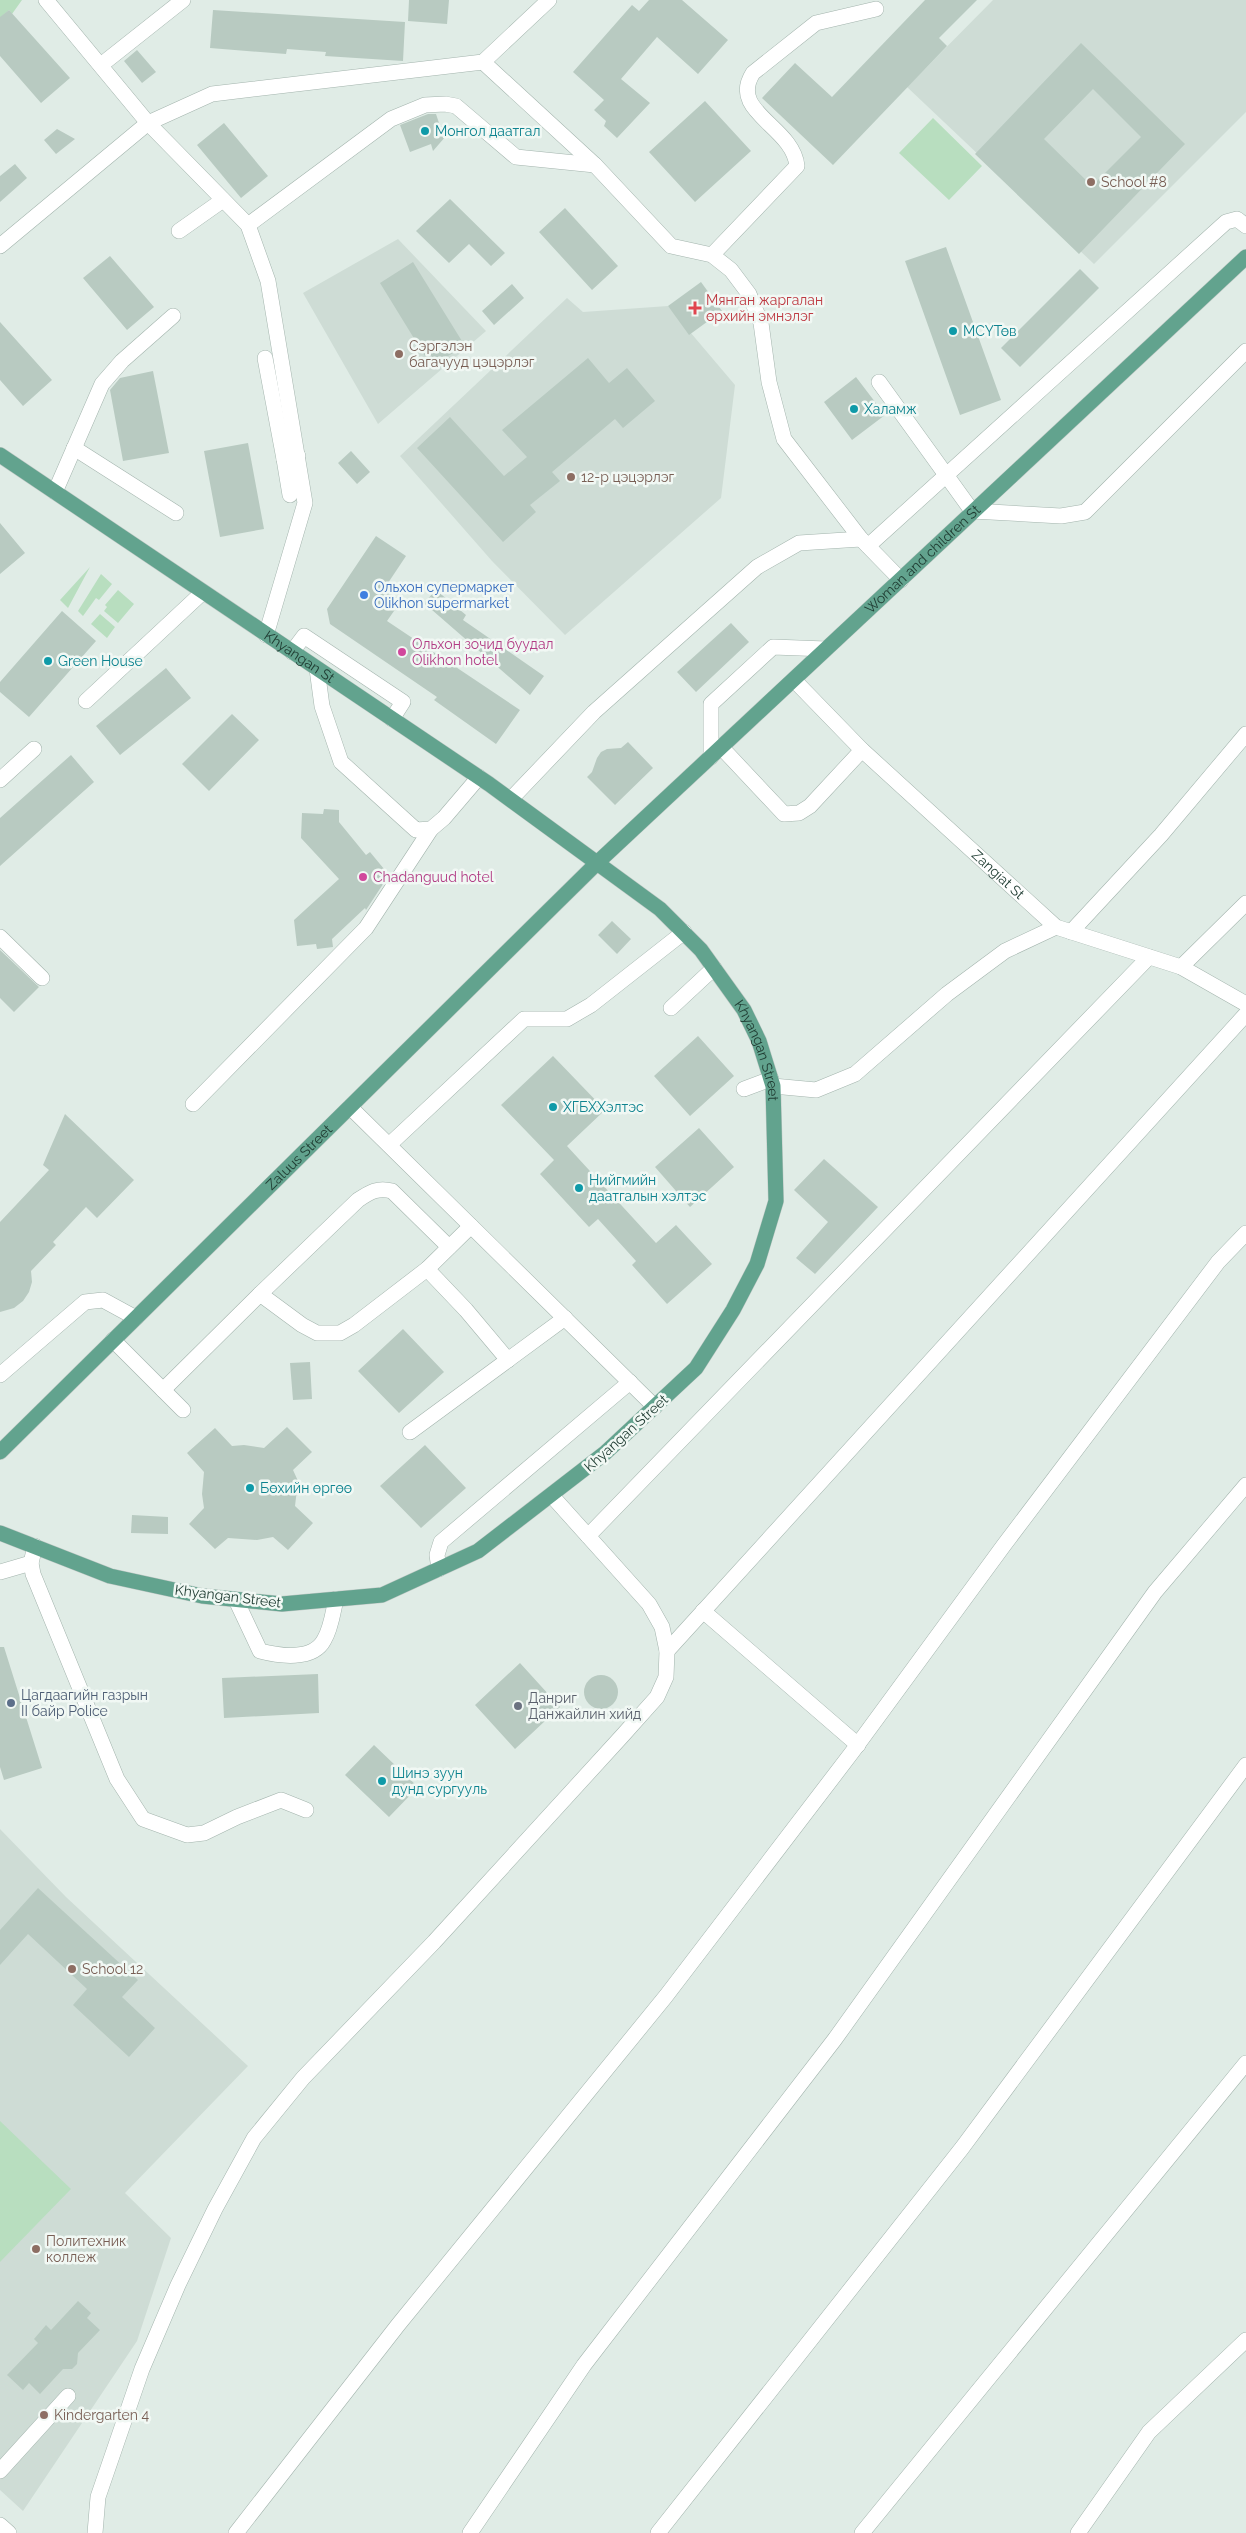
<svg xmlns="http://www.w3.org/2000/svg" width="1246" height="2533" font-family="Raleway,sans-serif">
<rect width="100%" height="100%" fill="#e0ece6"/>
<path fill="#cedcd5" d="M993 0H1246V112L1094 264 907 87Z
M398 239 486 331 378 424 303 293Z
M567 298 583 312 668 306 735 385 721 498 565 635 492 561 400 456Z
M0 1829 66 1897 248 2066 125 2193 171 2238 137 2341 23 2511 0 2490Z"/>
<path fill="#b8debf" d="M0 0H22L12 14 9 10 0 18Z
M933 118 982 166 949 200 899 153Z
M90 567 68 608 60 600Z
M101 574 112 584 99 600 96 598 83 616 78 611Z
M118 590 134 604 118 623 104 611 107 607 105 605Z
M100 614 115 627 107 638 91 624Z
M0 2121 71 2189 0 2262Z"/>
<path fill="#b8cac1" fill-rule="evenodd" d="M409 0H449L447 24 408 21Z
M649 0H682L728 40 698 74 657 37 621 79 650 103 617 138 604 126 606 121 594 110 604 100 573 72 632 5 639 11Z
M925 0H977L939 38 947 46 833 165 762 98 795 63 832 97Z
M9 10 70 78 41 103 0 56V17Z
M213 10 405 22 403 61 325 56 326 52 287 49 286 54 210 48Z
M1081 43 1185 144 1079 254 975 154ZM1093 89 1141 137 1092 186 1044 139Z
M137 50 156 72 142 83 124 61Z
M705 101 751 151 695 202 649 152Z
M428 114H436L440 126 452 129 433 151 431 144 410 152 400 125Z
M224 123 268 176 241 198 197 145Z
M57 129 75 139 56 154 44 140Z
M15 164 27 178 0 202V176Z
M450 199 505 253 491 266 469 244 449 263 416 231Z
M565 208 618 266 592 290 539 232Z
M946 247 1001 400 960 415 905 261Z
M110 256 154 307 127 330 83 278Z
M413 262 465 346 431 366 380 283Z
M1080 269 1099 288 1020 367 1001 348Z
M701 282 722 311 689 335 668 306Z
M512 284 524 298 494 325 482 311Z
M0 322 52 380 23 406 0 380Z
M588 358 609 383 627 368 655 401 623 428 615 419 552 472 560 481 530 505 536 512 503 542 417 448 450 417 504 476 527 457 502 430Z
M153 371 169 453 123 461 110 390 120 378Z
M856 377 885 415 852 440 824 402Z
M248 443 264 529 220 537 204 451Z
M351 451 370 472 357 484 338 463Z
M0 523 25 553 0 574Z
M376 536 406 556 384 589 401 601 387 621 520 710 496 744 434 700 437 697 330 624 327 609Z
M436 590 466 615 463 620 544 676 530 695 424 603Z
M62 611 96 641 29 717 0 692V682Z
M731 623 749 642 696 692 677 672Z
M166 668 191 698 120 755 96 726Z
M232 714 259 740 209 791 182 764Z
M628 742 653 768 615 805 587 777 592 772 597 758 601 752 607 749 621 748Z
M71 755 94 782 0 866V818Z
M324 809 339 810V822L366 855 370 852 389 875 366 910 365 908 332 939 333 947 317 949 316 944 297 946 294 920 339 879 301 838 302 813 323 814Z
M612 921 631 939 617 954 598 935Z
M0 950 39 987 14 1012 0 998Z
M698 1036 734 1076 690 1116 654 1076Z
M553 1056 605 1110 567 1146 656 1243 676 1225 712 1264 667 1304 632 1265 636 1261 598 1219 589 1227 540 1174 554 1160 501 1105Z
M65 1114 134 1180 97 1218 86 1207 53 1242 56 1245 31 1271 32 1282 29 1292 23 1301 14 1308 0 1312V1222L49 1170 43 1165Z
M699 1128 734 1167 690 1207 655 1167Z
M824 1159 878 1207 815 1274 796 1258 828 1222 794 1190Z
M403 1329 444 1372 399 1413 358 1371Z
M310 1362 312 1399 293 1400 290 1363Z
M287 1427 312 1452 293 1470 298 1481 295 1506 313 1523 288 1550 273 1537 257 1540 228 1538 215 1549 189 1524 204 1508 202 1494 204 1472 187 1453 215 1428 232 1446 244 1445 264 1448Z
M425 1445 466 1488 421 1528 380 1486Z
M132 1515 168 1517V1534L131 1533Z
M0 1647H4L42 1768 4 1780 0 1767Z
M520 1663 560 1707 515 1749 475 1705Z
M318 1674 319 1713 224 1718 222 1678Z
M584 1692a17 17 0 1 1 34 0a17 17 0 1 1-34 0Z
M374 1745 418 1787 389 1817 345 1775Z
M38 1888 138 1980 122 1997 155 2028 129 2057 73 2005 87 1989 28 1934 0 1965V1930Z
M78 2301 91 2313 87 2318 100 2330 78 2353 77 2364 72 2369H63L40 2394 29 2383 23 2390 7 2375 38 2343 34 2339 46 2325 51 2330Z"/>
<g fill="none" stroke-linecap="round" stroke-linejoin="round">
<defs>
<g id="minor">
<path d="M46 0 148 123 248 225 268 281 305 503 266 635"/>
<path d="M483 62 595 165 671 246 712 255 731 270 749 294 761 323 769 382 784 439 861 539 901 580"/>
<path d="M101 65 183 0"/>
<path d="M248 225 391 119 425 105 445 104 456 106 516 157 595 165"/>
<path d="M179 231 223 200"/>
<path d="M0 246 148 123 212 94 483 62 549 0"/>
<path d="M712 255 797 166C793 126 728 112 753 73L816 23 876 9"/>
<path d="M265 358 284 459 298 456"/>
<path d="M879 382 972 511 1061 516 1085 512 1246 351"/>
<path d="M74 448 176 513"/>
<path d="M284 459 290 495"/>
<path d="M55 492 102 384 122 361 173 316"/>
<path d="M868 546 1226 222 1237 219 1246 226"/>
<path d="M292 652 304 636 403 702 392 719"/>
<path d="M317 669 322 706 341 762 416 830 431 829 444 818 479 777"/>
<path id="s1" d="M794 680 862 750 1056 927 1181 967 1246 1004"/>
<path d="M86 701 203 592"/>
<path d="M721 747 784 814 799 813 810 806 862 750"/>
<path d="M711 757V704L773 647 826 649"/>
<path d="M0 780 34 749"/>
<path d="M511 799 594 712 757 567 799 543 861 539"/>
<path d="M1071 932 1161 835 1246 734"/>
<path d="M0 937 42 978"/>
<path d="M1181 967 1246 903"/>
<path d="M671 1008 714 968"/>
<path d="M773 1086 816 1090 855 1074 947 994 1005 951 1056 927"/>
<path d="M744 1089 771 1079"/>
<path d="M193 1104 366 928 431 829"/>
<path d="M350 1107 655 1407"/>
<path d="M389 1145 524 1019H567L591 1005 684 932"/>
<path d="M471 1226 427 1269 466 1310 508 1360"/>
<path d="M260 1294 358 1200C370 1192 378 1187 392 1191L449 1247"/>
<path d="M113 1340 183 1410"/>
<path d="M0 1375 85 1302 103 1300 136 1318"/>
<path d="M163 1390 260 1294 302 1325 317 1333H340L354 1325 427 1269"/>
<path d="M410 1432 565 1318"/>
<path d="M588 1536 1149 957"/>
<path d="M35 1546 31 1563 33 1574 117 1779 143 1819 187 1835 204 1833 237 1817 281 1800 306 1810"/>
<path d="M439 1569 437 1555 441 1542 630 1382"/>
<path d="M0 1572 31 1563"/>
<path d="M236 1600 260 1651C279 1656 313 1661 324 1640 331 1629 333 1612 336 1599"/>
<path d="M703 1611 858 1745"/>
<path d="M667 1651 1246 1014"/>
<path d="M0 2471 68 2396"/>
<path d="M0 2525 9 2533"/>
<path d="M95 2533 98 2497 142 2369 178 2285 215 2209 254 2138 303 2078 434 1942 623 1735 657 1697 666 1677 667 1651 662 1627 649 1604 552 1496"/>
<path d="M236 2533 398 2325 666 1996 853 1751 1004 1545 1218 1262 1246 1233"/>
<path d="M470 2533 584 2365 835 2039 1155 1592 1246 1485"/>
<path d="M658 2533 962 2148 1246 1765"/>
<path d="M862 2533 1246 2063"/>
<path d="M1078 2533 1149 2432 1246 2340"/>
</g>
<g id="major">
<path id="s2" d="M0 455 489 784 660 909 701 950 744 1010 759 1041 773 1086 776 1201 757 1264 733 1310 696 1368 605 1453 478 1551 382 1595 282 1604 202 1596 110 1576 0 1533"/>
<path id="s3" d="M0 1452 598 862 1246 257"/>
</g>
</defs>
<use href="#minor" stroke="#a3b4ad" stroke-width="16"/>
<use href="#major" stroke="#c1c9c6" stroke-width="16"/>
<use href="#minor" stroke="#fff" stroke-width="15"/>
<use href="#major" stroke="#62a38e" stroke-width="15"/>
</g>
<g fill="#0f9aa8" stroke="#f1f8f4" stroke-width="2">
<circle cx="425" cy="131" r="5"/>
<circle cx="953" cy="331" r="5"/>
<circle cx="854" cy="409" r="5"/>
<circle cx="48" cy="661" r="5"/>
<circle cx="553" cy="1107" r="5"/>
<circle cx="579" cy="1188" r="5"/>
<circle cx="250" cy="1488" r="5"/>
<circle cx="382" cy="1781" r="5"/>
</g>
<g fill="#8d6e63" stroke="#f1f8f4" stroke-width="2">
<circle cx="1091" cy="182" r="5"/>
<circle cx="399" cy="354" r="5"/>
<circle cx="571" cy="477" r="5"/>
<circle cx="72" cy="1969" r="5"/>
<circle cx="36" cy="2249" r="5"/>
<circle cx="44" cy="2415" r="5"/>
</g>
<path fill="#e0444e" stroke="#f1f8f4" stroke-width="2" d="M692.5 300.5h5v5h5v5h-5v5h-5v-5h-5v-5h5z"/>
<circle fill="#3f7fe0" stroke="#f1f8f4" stroke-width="2" cx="364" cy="595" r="5"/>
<g fill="#d1479c" stroke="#f1f8f4" stroke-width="2">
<circle cx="402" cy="652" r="5"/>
<circle cx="363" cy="877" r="5"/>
</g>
<circle fill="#5c6f8a" stroke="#f1f8f4" stroke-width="2" cx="11" cy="1703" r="5"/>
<circle fill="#6b7280" stroke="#f1f8f4" stroke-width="2" cx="518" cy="1706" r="5"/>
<g text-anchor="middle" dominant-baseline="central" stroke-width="5" stroke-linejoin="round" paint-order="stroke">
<g font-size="14" fill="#0d838f" stroke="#f1f8f4" text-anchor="start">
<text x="435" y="131">Монгол даатгал</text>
<text x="963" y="331">МСҮТөв</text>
<text x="864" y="409">Халамж</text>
<text x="58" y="661">Green House</text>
<text x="563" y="1107">ХГБХХэлтэс</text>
<text x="589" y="1180">Нийгмийн<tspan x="589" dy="16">даатгалын хэлтэс</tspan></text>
<text x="260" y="1488">Бөхийн өргөө</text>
<text x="392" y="1773">Шинэ зуун<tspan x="392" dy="16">дунд сургууль</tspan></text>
</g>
<g font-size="14" fill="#785e54" stroke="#f1f8f4" text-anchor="start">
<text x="1101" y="182">School #8</text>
<text x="409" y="346">Сэргэлэн<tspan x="409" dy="16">багачууд цэцэрлэг</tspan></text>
<text x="581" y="477">12-р цэцэрлэг</text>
<text x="82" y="1969">School 12</text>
<text x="46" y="2241">Политехник<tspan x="46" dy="16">коллеж</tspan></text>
<text x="54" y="2415">Kindergarten 4</text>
</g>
<g font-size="14" fill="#be3a42" stroke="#f1f8f4" text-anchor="start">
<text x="706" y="300">Мянган жаргалан<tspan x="706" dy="16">өрхийн эмнэлэг</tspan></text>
</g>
<g font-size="14" fill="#203d33" stroke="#f1f8f4">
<text stroke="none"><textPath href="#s3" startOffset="1284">Woman and children St</textPath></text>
<text stroke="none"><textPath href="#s2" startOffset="361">Khyangan St</textPath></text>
<text stroke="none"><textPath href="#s1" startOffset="282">Zangiat St</textPath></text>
<text stroke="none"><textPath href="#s2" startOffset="976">Khyangan Street</textPath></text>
<text stroke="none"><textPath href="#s3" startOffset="420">Zaluus Street</textPath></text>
<text transform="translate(626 1433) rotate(-42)">Khyangan Street</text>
<text transform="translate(228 1596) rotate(7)">Khyangan Street</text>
</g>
<g font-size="14" fill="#366cbe" stroke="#f1f8f4" text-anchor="start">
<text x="374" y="587">Ольхон супермаркет<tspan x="374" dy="16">Olikhon supermarket</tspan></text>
</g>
<g font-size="14" fill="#b23c85" stroke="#f1f8f4" text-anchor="start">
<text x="412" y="644">Ольхон зочид буудал<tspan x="412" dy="16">Olikhon hotel</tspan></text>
<text x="373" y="877">Chadanguud hotel</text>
</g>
<g font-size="14" fill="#4e5e75" stroke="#f1f8f4" text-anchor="start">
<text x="21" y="1695">Цагдаагийн газрын<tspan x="21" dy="16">II байр Police</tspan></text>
</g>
<g font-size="14" fill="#5b616d" stroke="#f1f8f4" text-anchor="start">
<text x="528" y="1698">Данриг<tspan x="528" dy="16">Данжайлин хийд</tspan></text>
</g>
</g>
</svg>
